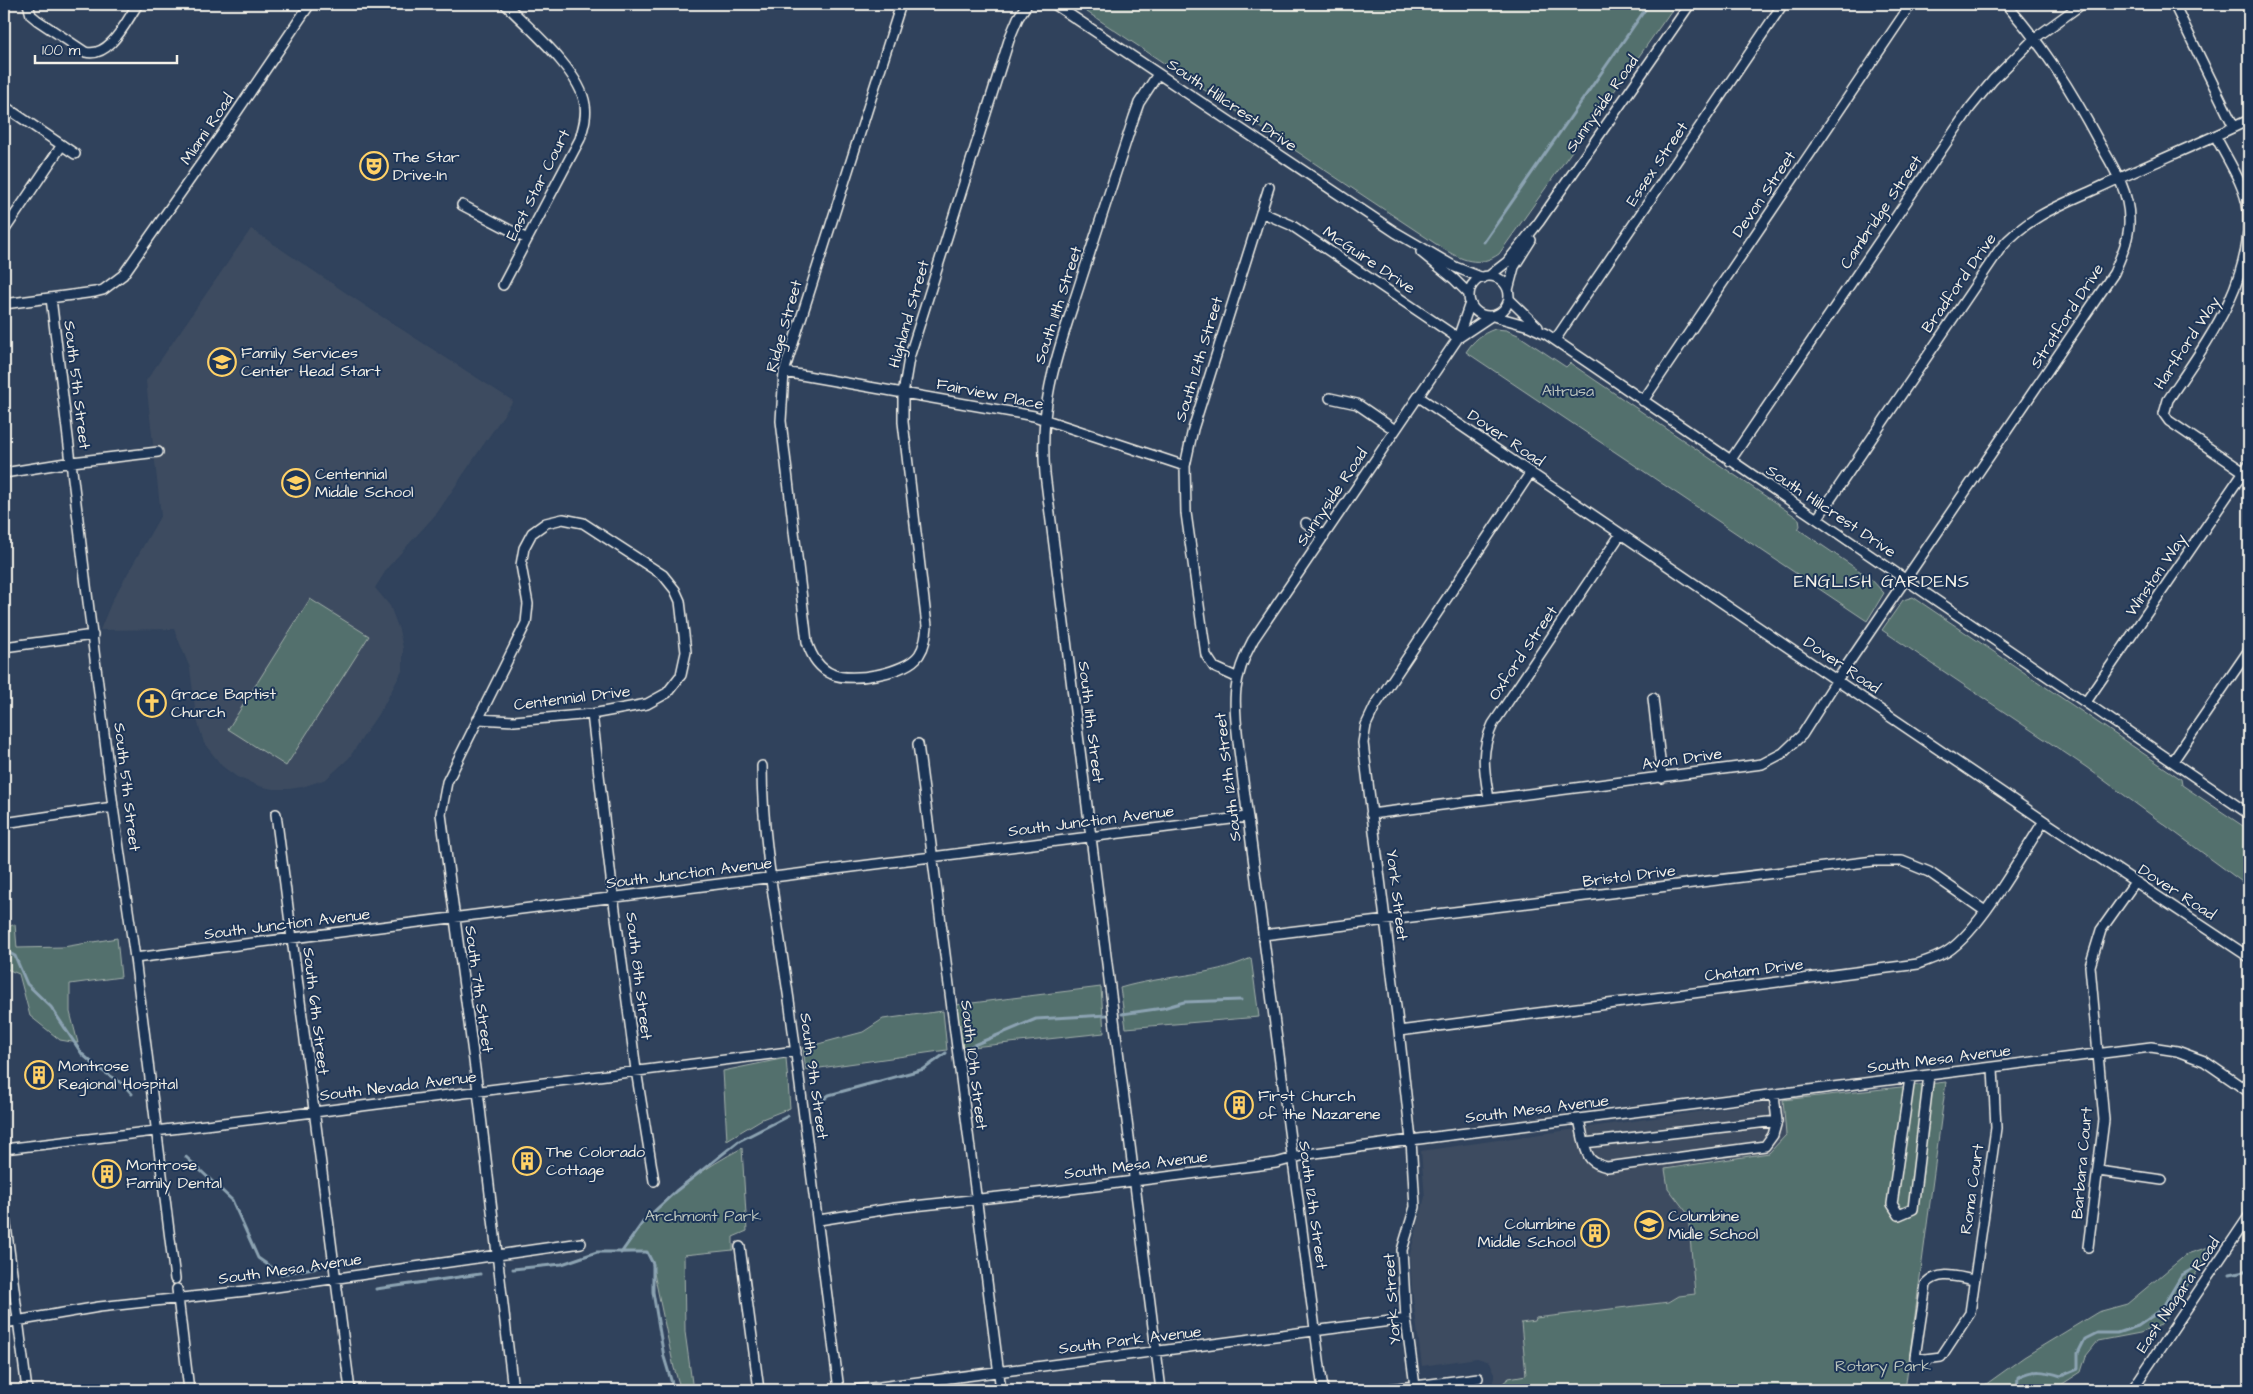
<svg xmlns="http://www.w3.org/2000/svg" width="2253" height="1394" font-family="'Architects Daughter',sans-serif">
<rect width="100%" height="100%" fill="#30425c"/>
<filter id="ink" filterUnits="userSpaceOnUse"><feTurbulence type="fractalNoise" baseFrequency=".02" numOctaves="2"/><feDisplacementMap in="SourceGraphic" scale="10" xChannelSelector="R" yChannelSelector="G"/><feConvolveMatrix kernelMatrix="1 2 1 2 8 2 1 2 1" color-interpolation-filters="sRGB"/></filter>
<g filter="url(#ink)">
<path fill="#3d4c60" d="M251 229 373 311 513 401 437 513 388 567 375 588 390 606 399 630 403 648V669L384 705 349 758 326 779 302 787 289 789H273L259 786 237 777 222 766 204 743 196 716 190 668 174 629 100 630 112 601 161 515 146 381Z
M1896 1087 1867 1332 1509 1378 1495 1390H1491L1495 1374 1490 1362 1477 1358 1422 1366 1412 1289 1410 1254 1425 1197 1421 1151 1783 1100Z"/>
<path fill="#526f6d" stroke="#a3b0aa" d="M1075 4H1676L1499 254C1479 268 1461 260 1442 248Z
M1495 329 1506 330 1518 335 1566 367 1570 363 1799 519 1800 526 1798 529 1870 578 1884 593 1867 621 1466 352C1474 340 1481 334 1495 329Z
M1913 597 2181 779 2182 785 2249 830V887L2086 767 1882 630 1903 600Z
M310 599 369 636 286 766 228 729Z
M15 924 17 948 63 947 117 938 121 977 70 984V1012L78 1043 60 1040 30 1016 19 974 4 968V929Z
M1251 958 1259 1017 1126 1028 1120 988C1163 975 1210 977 1251 958Z
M1101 987 1104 1033 963 1048 956 1005Z
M943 1011 947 1050 806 1070 803 1048 863 1032 883 1019Z
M786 1058 790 1108 762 1119 727 1140 723 1071Z
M1946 1082 1905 1390H1495L1509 1378 1526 1375 1521 1323 1535 1321 1536 1318 1669 1302 1679 1296 1695 1294 1688 1214 1668 1188 1665 1169 1769 1153 1786 1135 1783 1100Z
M742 1148 747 1231 733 1237V1250L684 1255 685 1332 693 1390H681L674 1368 651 1259 647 1252 620 1253C628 1243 635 1231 643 1222 671 1191 706 1167 742 1148Z
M2215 1245 2161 1325 2140 1333 2098 1341 2086 1356 2081 1372 2053 1390H1978L2024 1357 2098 1312 2127 1304 2187 1254Z"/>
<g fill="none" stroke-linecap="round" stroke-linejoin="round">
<path stroke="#8ca3b2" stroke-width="3" d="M1484 242 1649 4
M4 950 15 956 27 984 51 1007 82 1054 98 1068 123 1084 132 1094
M1122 1014 1163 1008 1184 1002 1241 1000
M969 1047 1036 1019 1107 1015
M814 1107 829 1095 924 1069 946 1053
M186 1157 232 1200 258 1258 281 1274 318 1267
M621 1253 643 1222 676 1191 739 1141 788 1116
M513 1269 562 1264 597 1252H647L653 1264V1292L664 1357 674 1390
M2230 1274 2249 1270
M376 1289 480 1274
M2017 1390 2018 1377C2033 1369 2046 1371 2061 1376L2078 1369V1353L2085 1339 2097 1333H2117L2138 1326 2161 1310 2182 1275 2196 1267"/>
<defs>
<path id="minor" d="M28 4 31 15 37 20 85 52C110 59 126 21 138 4
M901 4 784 372 781 421 807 642C811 655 818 668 832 674 851 683 906 673 919 655 925 646 926 636 927 626L903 422V394L909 358 1010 37 1018 18 1027 4
M1054 4 1395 232 1455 267 1483 278
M2174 4 2234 127
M1158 74 1139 103 1134 117C1117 170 1099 224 1082 277 1060 347 1038 398 1045 474L1161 1390
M4 106 75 154
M2216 137C2227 159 2245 185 2248 210 2253 283 2206 343 2168 400L2164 414 2169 421 2244 472
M462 205 527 239
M1261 212 1291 225 1458 338
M4 231 62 145
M1421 252 1454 279 1469 294
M1489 276 1507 262 1539 222 1690 4
M1469 296a20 20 0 1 1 40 0a20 20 0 1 1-40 0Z
M503 285 580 139C583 128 587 117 585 105 581 72 529 28 505 4
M1508 290 1514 267 1531 240
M51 298 113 807 135 958 175 1279
M1509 299 1538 327
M4 304 95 292 103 290 123 275 226 128 310 4
M1493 316 1529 326 1546 334 2249 814
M1458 338 1491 316
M1555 340 1783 4
M784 372 1034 416 1185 466
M1419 397 2044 821 2249 957
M1330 398 1357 404 1395 430
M1643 401 1911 4
M1730 461 1970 108 1993 80 2035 38 2082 4
M4 473 72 462 158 452
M1817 519 2000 249C2026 218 2060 205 2096 189 2147 165 2199 144 2249 120
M1306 523 1324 536
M4 647 93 635
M1236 677 1214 667 1206 655 1186 513 1185 466 1193 429 1269 187
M1653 698 1662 778
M2086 702 2249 464
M592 714 612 887 636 1070 654 1181
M478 719 514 721 592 714 647 704 667 693 681 675 686 652 680 601 675 590 663 575 583 523 563 519 546 523 532 533 524 548 521 565 528 604 526 623 447 782 441 814 478 1091 513 1390
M918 744 1001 1390
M2173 761 2249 650
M762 766C762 844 779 929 790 1007 807 1134 823 1262 839 1390
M1489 799C1484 769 1480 752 1493 724L1620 535
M276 814 350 1390
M1371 814 1762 764 1783 753 1802 735 1837 680 2114 273C2121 256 2130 238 2129 219 2129 190 2112 165 2099 142 2071 90 2045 48 2006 4
M4 823 113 807
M1263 935 1874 861H1902L1929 872 1985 911
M135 958 1247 817
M1399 1031 1918 964C1926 961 1935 958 1943 954 1977 937 2022 854 2044 821
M1910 1078 1892 1204 1899 1215 1913 1209 1929 1075
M2243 1088 2249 1079
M1579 1119 1584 1143 1777 1121 1774 1095
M1584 1143C1588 1159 1591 1163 1607 1167L1765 1146 1773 1135 1777 1121
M4 1149 314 1112 796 1051
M2099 1171 2162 1180
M4 1210 27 1390
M819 1220 895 1208 1055 1191 1276 1163 1308 1154 1411 1140 2151 1047 2177 1051 2204 1061 2249 1092
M740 1247 759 1390
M2088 1247 2104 1120 2090 966 2101 930 2135 882
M1974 1280C1957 1277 1939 1270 1926 1284L1915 1357 1925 1359 1941 1357 1970 1313 1996 1128 1993 1068
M177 1289 189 1390
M4 1323 99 1307 255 1290 581 1243
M1415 1386 1478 1378
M857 1390 1406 1319
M1323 1390 1239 750C1234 704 1230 682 1253 640L1458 338 1470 303
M1381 1390 1415 1386 1406 1319 1402 1250 1415 1207 1411 1140 1399 1031 1363 743 1366 725 1375 706 1531 472
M2132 1390 2249 1216"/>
</defs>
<use href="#minor" stroke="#f4f1e8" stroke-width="12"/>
<use href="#minor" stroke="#1d3557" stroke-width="9"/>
</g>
</g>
<defs>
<symbol id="theatre-ring" viewBox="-11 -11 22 22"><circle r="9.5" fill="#1d3557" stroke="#ffd166" stroke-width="1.5"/><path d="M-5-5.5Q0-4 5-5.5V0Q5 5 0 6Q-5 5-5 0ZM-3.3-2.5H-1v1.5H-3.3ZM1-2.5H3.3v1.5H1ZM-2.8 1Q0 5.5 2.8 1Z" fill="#ffd166"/></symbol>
<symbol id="school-ring" viewBox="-11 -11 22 22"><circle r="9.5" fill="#1d3557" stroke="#ffd166" stroke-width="1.5"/><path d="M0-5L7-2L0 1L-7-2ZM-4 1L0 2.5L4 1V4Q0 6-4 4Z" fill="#ffd166"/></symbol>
<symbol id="church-ring" viewBox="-11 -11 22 22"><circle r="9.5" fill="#1d3557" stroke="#ffd166" stroke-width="1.5"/><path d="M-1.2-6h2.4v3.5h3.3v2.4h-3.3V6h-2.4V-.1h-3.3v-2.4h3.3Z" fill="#ffd166"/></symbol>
<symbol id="building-ring" viewBox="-11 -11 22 22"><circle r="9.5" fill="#1d3557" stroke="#ffd166" stroke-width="1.5"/><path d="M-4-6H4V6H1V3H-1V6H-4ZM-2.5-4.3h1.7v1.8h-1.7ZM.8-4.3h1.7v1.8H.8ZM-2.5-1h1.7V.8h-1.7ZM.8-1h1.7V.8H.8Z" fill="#ffd166"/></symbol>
</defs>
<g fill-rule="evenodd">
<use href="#theatre-ring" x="358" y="150" width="32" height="32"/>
<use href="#school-ring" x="206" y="346" width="32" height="32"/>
<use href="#school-ring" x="280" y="467" width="32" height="32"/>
<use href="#church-ring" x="136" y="687" width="32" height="32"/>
<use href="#building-ring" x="23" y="1059" width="32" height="32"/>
<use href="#building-ring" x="1223" y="1089" width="32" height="32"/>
<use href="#building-ring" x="511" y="1145" width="32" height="32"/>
<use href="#building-ring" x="91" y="1158" width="32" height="32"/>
<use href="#school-ring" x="1633" y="1209" width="32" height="32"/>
<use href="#building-ring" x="1579" y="1217" width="32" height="32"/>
</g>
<g text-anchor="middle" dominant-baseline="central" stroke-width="4" stroke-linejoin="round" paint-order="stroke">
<g font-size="16" fill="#f4f1e8" stroke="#1d3557">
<text transform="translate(1602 104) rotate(-55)">Sunnyside Road</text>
<text transform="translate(1232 105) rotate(34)">South Hillcrest Drive</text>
<text transform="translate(207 129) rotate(-56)">Miami Road</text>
<text transform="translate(1657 164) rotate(-56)">Essex Street</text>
<text transform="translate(538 185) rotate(-63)">East Star Court</text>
<text transform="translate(1764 194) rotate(-56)">Devon Street</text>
<text transform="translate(1881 212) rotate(-56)">Cambridge Street</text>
<text transform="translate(1369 260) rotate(34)">McGuire Drive</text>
<text transform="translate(1959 283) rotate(-55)">Bradford Drive</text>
<text transform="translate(1058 305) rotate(-72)">South 11th Street</text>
<text transform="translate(909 314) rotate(-74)">Highland Street</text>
<text transform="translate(2067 316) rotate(-57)">Stratford Drive</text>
<text transform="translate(784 326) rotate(-74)">Ridge Street</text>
<text transform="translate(2187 343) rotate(-57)">Hartford Way</text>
<text transform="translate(1199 359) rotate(-73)">South 12th Street</text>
<text transform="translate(77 385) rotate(83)">South 5th Street</text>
<text transform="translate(990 394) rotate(11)">Fairview Place</text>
<text transform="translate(1506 438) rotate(34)">Dover Road</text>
<text transform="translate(1332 497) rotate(-56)">Sunnyside Road</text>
<text transform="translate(1831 511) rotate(34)">South Hillcrest Drive</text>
<text transform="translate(2156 575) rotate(-56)">Winston Way</text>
<text transform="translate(1523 653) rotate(-56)">Oxford Street</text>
<text transform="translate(1842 665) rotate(34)">Dover Road</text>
<text transform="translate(572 698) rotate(-7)">Centennial Drive</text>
<text transform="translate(1091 722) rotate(83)">South 11th Street</text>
<text transform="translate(1682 759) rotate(-8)">Avon Drive</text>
<text transform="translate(1228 777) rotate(-97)">South 12th Street</text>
<text transform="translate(127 787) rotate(83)">South 5th Street</text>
<text transform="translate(1091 821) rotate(-7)">South Junction Avenue</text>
<text transform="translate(689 873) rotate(-7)">South Junction Avenue</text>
<text transform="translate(1629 876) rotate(-7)">Bristol Drive</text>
<text transform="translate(2177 892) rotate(33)">Dover Road</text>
<text transform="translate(1397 895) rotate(83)">York Street</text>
<text transform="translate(287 924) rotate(-7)">South Junction Avenue</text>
<text transform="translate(1754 970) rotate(-7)">Chatam Drive</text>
<text transform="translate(639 976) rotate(83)">South 8th Street</text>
<text transform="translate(479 989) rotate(82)">South 7th Street</text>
<text transform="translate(316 1011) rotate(83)">South 6th Street</text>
<text transform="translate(1939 1059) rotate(-7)">South Mesa Avenue</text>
<text transform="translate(974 1065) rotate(83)">South 10th Street</text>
<text transform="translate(814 1076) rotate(82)">South 9th Street</text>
<text transform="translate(398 1086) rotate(-7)">South Nevada Avenue</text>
<text transform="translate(1537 1109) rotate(-7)">South Mesa Avenue</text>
<text transform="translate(2082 1163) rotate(-85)">Barbara Court</text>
<text transform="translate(1136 1165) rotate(-7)">South Mesa Avenue</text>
<text transform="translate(1972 1189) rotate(-82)">Roma Court</text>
<text transform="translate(1313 1205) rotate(82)">South 12th Street</text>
<text transform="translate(290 1269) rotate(-8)">South Mesa Avenue</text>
<text transform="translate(2178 1295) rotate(-56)">East Niagara Road</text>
<text transform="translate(1392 1299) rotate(-94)">York Street</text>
<text transform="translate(1130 1340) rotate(-7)">South Park Avenue</text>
</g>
<g font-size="16" fill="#f4f1e8" stroke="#1d3557" text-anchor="start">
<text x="393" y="157">The Star<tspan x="393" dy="18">Drive-In</tspan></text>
<text x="241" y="353">Family Services<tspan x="241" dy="18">Center Head Start</tspan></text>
<text x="315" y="474">Centennial<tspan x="315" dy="18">Middle School</tspan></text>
<text x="171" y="694">Grace Baptist<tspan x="171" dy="18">Church</tspan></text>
<text x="58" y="1066">Montrose<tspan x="58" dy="18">Regional Hospital</tspan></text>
<text x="1258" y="1096">First Church<tspan x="1258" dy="18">of the Nazarene</tspan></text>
<text x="546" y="1152">The Colorado<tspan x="546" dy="18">Cottage</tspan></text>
<text x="126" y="1165">Montrose<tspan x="126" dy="18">Family Dental</tspan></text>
<text x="1668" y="1216">Columbine<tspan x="1668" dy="18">Midle School</tspan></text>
<text x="1576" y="1224" text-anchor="end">Columbine<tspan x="1576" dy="18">Middle School</tspan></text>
</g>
<g font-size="16" fill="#bbc4bd" stroke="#1d3557">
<text x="1568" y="391">Altrusa</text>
<text x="703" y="1216">Archmont Park</text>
<text x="1883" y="1366">Rotary Park</text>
</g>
<g font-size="18" letter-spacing="1" fill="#f4f1e8" stroke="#1d3557">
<text x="1882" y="581">ENGLISH GARDENS</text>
</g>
</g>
<rect width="2253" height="1394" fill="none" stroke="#1d3557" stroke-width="20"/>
<rect x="10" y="10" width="2233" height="1374" fill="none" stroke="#f4f1e8" stroke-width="2" filter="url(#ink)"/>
<path d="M35 55v8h142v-8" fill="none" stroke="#f4f1e8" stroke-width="2.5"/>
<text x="42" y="55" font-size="15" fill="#f4f1e8" stroke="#1d3557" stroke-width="4" paint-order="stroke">100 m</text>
</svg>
